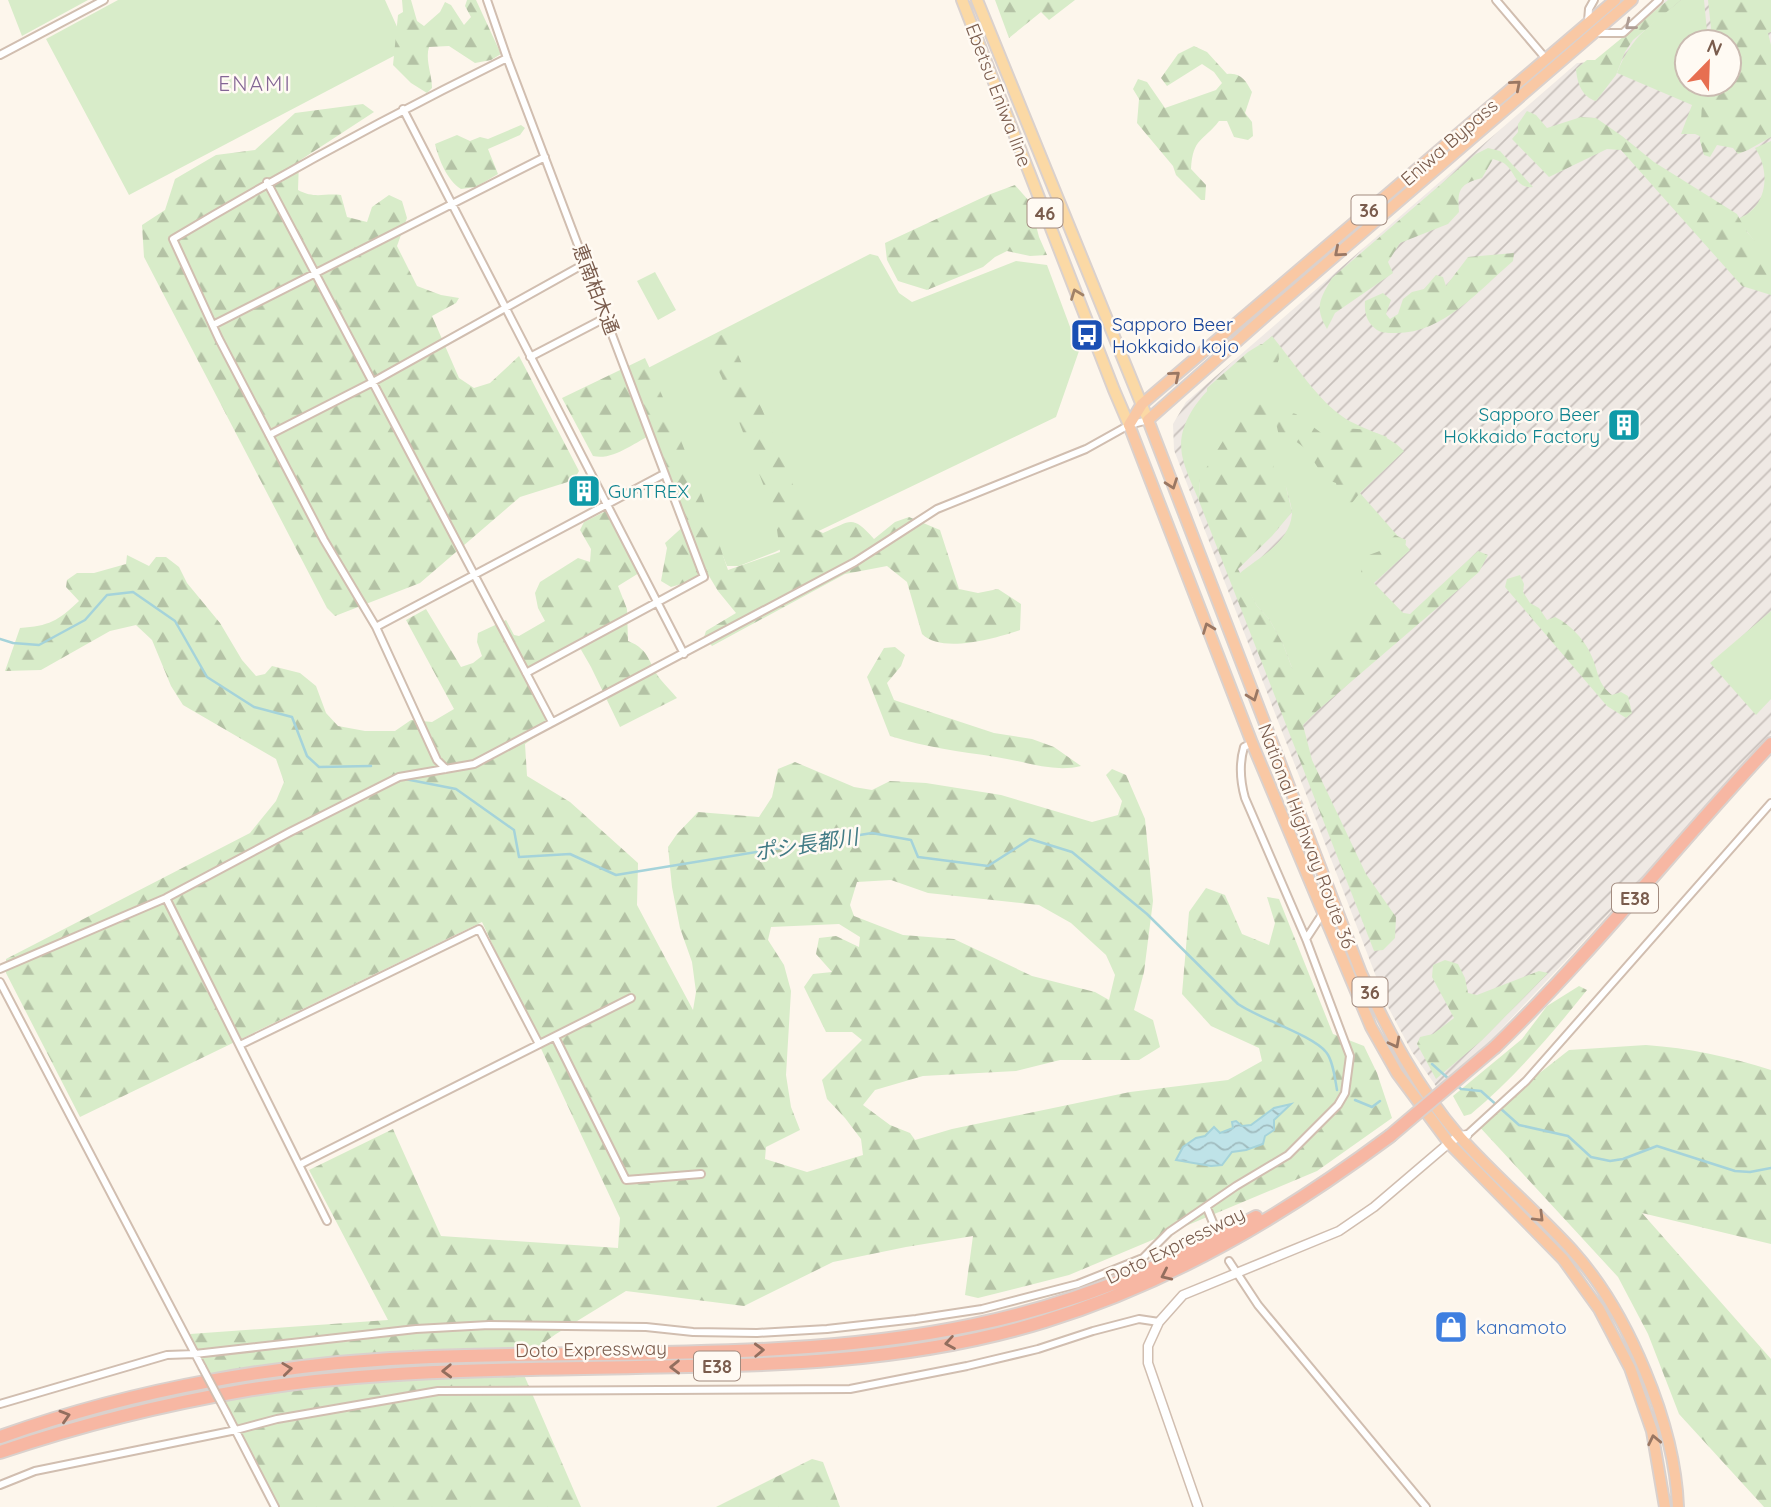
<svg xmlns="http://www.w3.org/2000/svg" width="1771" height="1507" font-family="Quicksand,'Noto Sans JP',sans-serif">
<defs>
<pattern id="industrial-furrows" width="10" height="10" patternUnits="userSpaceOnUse" patternTransform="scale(1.75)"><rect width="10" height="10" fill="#efe9e4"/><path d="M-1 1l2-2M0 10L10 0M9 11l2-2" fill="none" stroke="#c7c0bb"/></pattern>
<pattern id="forest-firs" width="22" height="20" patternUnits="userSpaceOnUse" patternTransform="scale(1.75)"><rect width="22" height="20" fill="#d8ecc9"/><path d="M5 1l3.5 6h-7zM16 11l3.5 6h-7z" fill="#b4c2a5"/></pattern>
<pattern id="water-waves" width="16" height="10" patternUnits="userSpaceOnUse" patternTransform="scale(1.75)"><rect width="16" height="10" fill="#bfe3e8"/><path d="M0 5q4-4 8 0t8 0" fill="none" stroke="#a0bbbe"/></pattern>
</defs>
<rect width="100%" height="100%" fill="#fdf6ec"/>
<path fill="url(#industrial-furrows)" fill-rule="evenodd" d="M1665 0H1771V735L1572 954 1490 1041 1438 1089 1412 1052 1387 1005 1174 450 1173 424 1186 402 1577 63 1595 62ZM1687 42H1729V84H1687Z"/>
<path fill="#d8ecc9" d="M8 0H88L22 36Z
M118 0H385L407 49 129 195 46 39Z
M1681 0H1704L1708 42H1687V84H1706L1704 138 1695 134H1681L1692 105 1617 73C1632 35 1651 25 1681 0Z
M1771 141V262L1737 219C1768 209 1771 171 1755 148Z
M870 254 878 256 899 293 912 302 1016 261 1047 265 1079 351 1056 417 775 552 739 566H727L648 368Z
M655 272 676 310 658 320 637 281Z
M1272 336C1291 359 1316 397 1339 414 1359 430 1386 432 1404 451L1360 493 1410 550 1374 583 1408 618 1303 680 1294 673 1283 644 1269 619 1257 606 1239 574C1258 557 1289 544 1292 514 1292 506 1288 495 1286 487L1200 478 1199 501C1193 486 1185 470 1182 455 1173 404 1239 364 1272 336Z
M1771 611V699L1756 715 1710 663Z"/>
<path fill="url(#forest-firs)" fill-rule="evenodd" d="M402 0H411L417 21 424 26 440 12 445 2 451 5 464 25 471 17 465 6 467 0H476L501 54 491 60 475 63 449 46 429 47C425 60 432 74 432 88L427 93 411 83 393 65 398 15 403 12Z
M995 0H1075L1049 20 1041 12 1009 38Z
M1668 0H1681L1633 40 1625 52 1616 75 1596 101C1582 97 1577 83 1576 69L1587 60H1595Z
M1708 0H1771V32L1768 33 1771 45V137L1748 150 1738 154 1733 148 1717 145 1710 157 1704 155 1700 141 1703 84H1729V42H1705L1711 28Z
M1194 46 1207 52 1227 74C1241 72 1246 81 1252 92L1245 113 1252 122 1253 136 1248 140 1234 137 1227 121H1219C1203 142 1193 137 1191 169L1206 185 1205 200H1201L1176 175 1173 166 1137 123 1139 99 1133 89 1138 79 1147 82 1165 108 1216 90 1222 83 1214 72 1202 64 1167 86 1161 78 1178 54Z
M363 104 374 112 299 161 298 190C315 199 323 193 341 195L347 217 367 222 372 207 389 195 402 201 407 218 397 246 417 286 441 295 459 298 456 303 432 316 459 378 474 388 490 383 519 356 579 471 574 480 520 497 420 583 335 616 327 608 144 257 142 225 165 210 175 179 216 155 255 150 295 113Z
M1527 111 1536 115 1547 128 1581 117 1596 118 1622 136 1654 162 1737 214 1747 232 1771 259V295L1742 286 1621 150 1607 149 1549 177 1512 139 1518 132V124Z
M521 125 525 128 520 135 488 149 498 174 476 187 461 189C447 180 439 160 435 144L457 135 470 141 480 137 488 139Z
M1488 148 1500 151 1533 187C1516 189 1516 173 1505 164 1503 162 1496 160 1493 159L1482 178C1460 184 1457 189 1459 212L1448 224 1400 243 1388 262 1393 273 1335 313 1327 329C1314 307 1320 299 1332 278L1476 154Z
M1015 185 1030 202 1039 237 1047 255 1030 256 1007 251 995 257 983 267 927 290 898 281 887 260 885 243 988 195Z
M1514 253 1513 261C1478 291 1442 335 1393 333 1387 333 1382 333 1377 330 1367 323 1364 313 1365 301L1383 293 1391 300 1386 314 1390 319 1398 314 1403 299 1412 292 1424 289 1436 275 1443 277 1446 286 1468 257Z
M728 332 772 432 810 527 823 533C852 521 851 514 874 539L895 522 909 517 940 530 959 589 978 593 998 589 1021 604 1020 630C996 638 942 654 922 634L907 582 887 566 845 574 712 646 704 637 706 631 736 613 718 591 709 576 671 587 661 581 667 548 665 543 687 523 653 434C635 442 613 461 593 456L562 398 645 358C678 427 704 499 728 570L780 552 775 515 722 378 707 346 710 340Z
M1261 344 1278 351 1279 359 1276 367 1245 370 1217 395 1207 392V388L1248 352Z
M1251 402 1296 414 1324 435C1351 426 1361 427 1387 437L1382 453 1372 459 1376 470C1365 484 1358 498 1345 510L1339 497 1336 483 1325 479 1306 449 1294 440 1289 446 1280 440 1276 423 1265 424 1274 469 1270 479 1286 487 1292 512 1272 536 1238 569 1257 606 1269 619 1283 644 1292 668 1306 677 1372 615 1392 611 1410 614 1478 551 1488 555 1479 572 1317 711 1303 725 1312 760 1366 874 1396 917 1395 938 1383 950 1374 951 1199 501 1200 478 1231 428 1237 406Z
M606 511 639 573 618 586 627 609 628 641C651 650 648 664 661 680 666 686 672 692 677 698L620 727 591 667 576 641 522 672 546 720 542 732 525 744 527 776 570 802 638 863 637 905 693 1010 696 992 692 962 680 928 672 887 668 847 677 834 698 812 759 817 772 797 778 769 795 762 854 787 872 790 890 781 926 783 1001 795 1092 822 1118 815 1122 801 1106 775 1112 769 1126 775 1145 819 1153 901 1144 972 1134 1010 1153 1020 1160 1047 1139 1060H1060L1016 1071 923 1076 875 1090 863 1105 890 1125 910 1133 915 1140 952 1129 1130 1092 1228 1080 1262 1061 1259 1048 1211 1026 1182 994 1189 912 1206 888 1225 895 1242 934 1269 945 1275 923 1267 897 1279 899 1333 1034 1364 1046 1377 1073 1392 1118 1317 1171 1069 1275 978 1298 965 1295 973 1236 906 1247 833 1262 744 1306 626 1291 556 1334 518 1361 581 1507H275L226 1412 190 1334 388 1320 309 1170 393 1129 441 1236 618 1248 620 1218 482 922 80 1117 6 973V959L250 833 276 801 284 782 276 759 183 705 171 686 152 640 136 625 110 631 41 670 5 671 20 628C49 626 58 621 79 601L66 587 67 580 77 573H94L126 564 127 555 149 566 156 557H166L179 567 187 583 220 623 242 660 256 676 265 674 272 666 300 673 316 686 326 713 338 726 365 731H395L411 720 432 722 454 709 406 620 426 609 461 667 473 663 482 656 477 642 478 633 506 620 514 635 519 636 545 621 538 608 535 593 540 582 578 558 590 562 591 549 580 530 584 522ZM891 880 928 893 1039 905 1071 923 1106 955 1115 975 1109 1000 1095 992 1032 976 954 939 903 935 854 916 850 905 857 882ZM839 924 860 937 859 947 836 936 819 938 816 954 832 972 813 974 804 987 826 1032H852L862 1040 822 1080 827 1099 845 1118 861 1139 863 1155 807 1172 765 1159 766 1147 800 1130 791 1107 786 1075 791 991 784 965 768 940 771 927Z
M1395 535 1406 540C1407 556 1377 575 1363 580L1361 571 1369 555 1385 549 1389 541Z
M1520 575 1524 584 1523 592 1530 603 1539 608 1547 620 1555 617C1570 624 1586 641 1592 657 1599 673 1597 683 1612 695L1621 692 1628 696 1632 713 1626 718 1607 706 1505 587 1507 579Z
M895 647 905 655 901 666 887 683 894 700 994 733 1032 739 1054 747 1081 766C1053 773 1024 761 996 757 958 751 928 748 890 736L867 677 884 648Z
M1445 960 1458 964 1465 978 1468 993 1477 995 1539 971 1548 973 1482 1040 1436 1079 1417 1044 1420 1037 1433 1034 1454 1018 1432 977 1433 965Z
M1579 986 1587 990C1551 1035 1515 1077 1471 1114L1464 1116 1453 1096 1522 1039 1547 1006Z
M1646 1045C1689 1048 1730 1057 1771 1070V1244L1642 1213 1771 1359V1507H1764L1679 1414 1648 1334 1618 1277 1476 1123 1569 1050Z
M812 1459 823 1462 840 1507H716Z"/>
<path fill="url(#water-waves)" stroke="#a5d3da" stroke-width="2" d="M1291 1104 1274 1120V1130L1265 1136 1263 1144 1246 1150 1232 1152 1222 1165 1211 1166 1176 1160 1183 1147 1196 1138 1205 1136 1214 1127 1220 1133 1233 1128 1232 1122 1236 1121 1242 1126 1251 1125 1274 1108Z"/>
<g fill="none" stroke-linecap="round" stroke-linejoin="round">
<path stroke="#a5d3da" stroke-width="2.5" d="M0 639 13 643 39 645 85 620 107 595 133 592 175 621 207 677 254 707 292 717 307 756 319 767 371 766
M405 779 456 789 514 830 519 857 570 854 616 875 872 833 911 840 918 857 988 866 1030 839 1072 852 1147 914 1238 1004C1260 1019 1312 1035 1326 1052 1333 1060 1335 1079 1337 1090
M1432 1064 1450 1080
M1455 1084 1461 1089 1481 1091 1519 1125 1568 1136 1591 1157 1610 1161 1623 1159 1657 1146 1735 1171 1750 1172 1771 1168
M1355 1100 1372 1107 1380 1101"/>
<defs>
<path id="minor" d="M487 0 507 58 704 577 526 673
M1496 0 1547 60
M1588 21 1589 9 1594 0
M1595 33H1623L1659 0
M0 55 104 0
M403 109 684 654
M267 182 552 722
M213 325 545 157
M530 357 607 317
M269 435 371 383 586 263
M376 627 664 474
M446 769 437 760 376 627 324 540 219 339 173 239C282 174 393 114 507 58
M166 898 327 1221
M1306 939 1323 913
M0 969 166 898 290 832 399 777 474 764 855 562 937 509 1086 449 1129 425 1148 420
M0 982 202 1367
M555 1037 626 1180 701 1174
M240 1045 479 929 539 1044
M1467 1135 1526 1081 1771 803
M299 1165 631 998
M1207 1208 1216 1230
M1229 1261 1258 1305 1426 1507
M0 1404 167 1355 195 1354 416 1329 489 1325 646 1327 693 1332 757 1333 827 1329 916 1319 982 1309 1078 1284 1143 1258 1169 1232 1236 1186 1288 1155 1338 1105 1345 1093 1350 1056 1306 939 1245 798C1240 780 1239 764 1244 747L1252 743
M226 1412 275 1507
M0 1485 35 1471 236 1430 277 1419 438 1391 850 1389 967 1366 1038 1349 1093 1331 1139 1319 1159 1322"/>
<path id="tertiary" d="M1198 1507 1148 1363V1346L1159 1322 1183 1295 1339 1231 1374 1207 1449 1143 1459 1136 1467 1135"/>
<path id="primary" d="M962 0 1114 390 1129 425
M977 0 1148 420"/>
<path id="trunk" d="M1615 0 1142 404 1129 425 1252 743 1371 1027 1397 1073 1449 1143 1563 1259 1599 1309 1630 1368 1652 1431 1665 1507
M1632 0 1269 313 1148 420 1361 973C1388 1031 1417 1088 1460 1137 1495 1176 1536 1211 1572 1250 1628 1312 1675 1424 1678 1507"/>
<path id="motorway" d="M1495 1047C1593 952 1677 844 1771 744
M0 1437C137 1388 286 1362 431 1357 611 1350 795 1362 973 1325 1071 1305 1169 1265 1256 1217
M0 1452C80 1425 164 1404 247 1390 341 1375 436 1371 531 1369 703 1364 878 1373 1045 1321 1172 1282 1284 1215 1390 1136"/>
</defs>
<use href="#minor" stroke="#d1beb0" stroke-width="10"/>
<use href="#tertiary" stroke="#d1beb0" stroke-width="11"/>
<use href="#primary" stroke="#dad1cd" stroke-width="14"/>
<use href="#trunk" stroke="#dad1cd" stroke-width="14"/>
<use href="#motorway" stroke="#dad1cd" stroke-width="16"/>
<use href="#minor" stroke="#fff" stroke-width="6"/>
<use href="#tertiary" stroke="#fff" stroke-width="8"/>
<use href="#primary" stroke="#fbd9a5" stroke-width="10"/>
<use href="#trunk" stroke="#f9c8a4" stroke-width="10"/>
<use href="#motorway" stroke="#f7b7a3" stroke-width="12"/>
<defs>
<path id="minor-bridge" d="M202 1367 226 1412"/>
<path id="motorway-bridge" d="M1390 1136 1495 1047"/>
</defs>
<use href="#minor-bridge" stroke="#d1beb0" stroke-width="10" stroke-linecap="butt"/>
<use href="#motorway-bridge" stroke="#dad1cd" stroke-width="16" stroke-linecap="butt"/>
<use href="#minor-bridge" stroke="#fff" stroke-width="6"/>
<use href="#motorway-bridge" stroke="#f7b7a3" stroke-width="12"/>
</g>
<defs><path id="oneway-chevron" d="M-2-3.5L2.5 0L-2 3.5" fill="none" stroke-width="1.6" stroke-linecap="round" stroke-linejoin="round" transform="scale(1.75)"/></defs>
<use stroke="#af9d94" href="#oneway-chevron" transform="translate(1630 25) rotate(141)"/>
<g stroke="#9a7763">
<use href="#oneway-chevron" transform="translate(1516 85) rotate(-41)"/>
<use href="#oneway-chevron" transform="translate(1339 252) rotate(139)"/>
<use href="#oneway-chevron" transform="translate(1175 376) rotate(-40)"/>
<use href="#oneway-chevron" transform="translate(1172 484) rotate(70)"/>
<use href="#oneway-chevron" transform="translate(1208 628) rotate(-111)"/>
<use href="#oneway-chevron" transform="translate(1253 696) rotate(69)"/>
<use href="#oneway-chevron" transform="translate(1395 1043) rotate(62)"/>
<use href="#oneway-chevron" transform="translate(1539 1217) rotate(45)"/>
<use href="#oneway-chevron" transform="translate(1654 1440) rotate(-102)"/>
</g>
<use stroke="#a18267" href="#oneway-chevron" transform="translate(1076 294) rotate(-111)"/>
<g stroke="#936e5e">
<use href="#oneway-chevron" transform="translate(1166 1275) rotate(155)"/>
<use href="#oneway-chevron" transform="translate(950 1343) rotate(170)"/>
<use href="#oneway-chevron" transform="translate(759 1350) rotate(-2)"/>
<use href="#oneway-chevron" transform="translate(675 1367) rotate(179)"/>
<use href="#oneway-chevron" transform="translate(287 1369) rotate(-7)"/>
<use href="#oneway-chevron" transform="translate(447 1371) rotate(178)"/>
<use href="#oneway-chevron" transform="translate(65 1416) rotate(-17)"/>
</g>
<defs>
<symbol id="bus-square" viewBox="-11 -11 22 22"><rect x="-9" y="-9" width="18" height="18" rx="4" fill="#1a4fb4" stroke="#fffaf3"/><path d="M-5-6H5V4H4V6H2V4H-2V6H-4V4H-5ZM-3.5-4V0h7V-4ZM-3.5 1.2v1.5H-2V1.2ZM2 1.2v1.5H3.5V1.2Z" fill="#fff"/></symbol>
<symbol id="building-square" viewBox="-11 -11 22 22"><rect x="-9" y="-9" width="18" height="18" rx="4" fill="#0f9aa8" stroke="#fffaf3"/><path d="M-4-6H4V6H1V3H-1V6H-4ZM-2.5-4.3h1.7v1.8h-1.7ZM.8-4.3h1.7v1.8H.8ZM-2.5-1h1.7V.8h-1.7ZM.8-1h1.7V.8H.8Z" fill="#fff"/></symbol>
<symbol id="shop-square" viewBox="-11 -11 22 22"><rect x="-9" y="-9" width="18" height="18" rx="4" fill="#3f7fe0" stroke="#fffaf3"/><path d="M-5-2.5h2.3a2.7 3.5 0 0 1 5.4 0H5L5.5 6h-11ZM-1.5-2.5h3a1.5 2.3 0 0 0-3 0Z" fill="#fff"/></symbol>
</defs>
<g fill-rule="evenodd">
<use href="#bus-square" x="1068" y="316" width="38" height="38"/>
<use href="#building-square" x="1605" y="406" width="38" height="38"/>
<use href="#building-square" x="565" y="472" width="38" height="38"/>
<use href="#shop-square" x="1432" y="1308" width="38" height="38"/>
</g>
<g text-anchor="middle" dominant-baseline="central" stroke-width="5" stroke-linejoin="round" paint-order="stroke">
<g fill="#fffaf3" stroke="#a28b7f" stroke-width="2">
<rect x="1351.5" y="195.5" width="35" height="29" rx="5"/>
<rect x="1027.5" y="198.5" width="35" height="29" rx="5"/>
<rect x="1612" y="883.5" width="46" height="29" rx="5"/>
<rect x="1352.5" y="977.5" width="35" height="29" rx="5"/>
<rect x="694" y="1351.5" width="46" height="29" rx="5"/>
</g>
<g font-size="18" font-weight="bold" fill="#7a5c4d">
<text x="1369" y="210">36</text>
<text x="1045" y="213">46</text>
<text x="1635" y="898">E38</text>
<text x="1370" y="992">36</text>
<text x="717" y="1366">E38</text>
</g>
<g font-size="19" fill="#7a5c4d" stroke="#fffaf3">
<text transform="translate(999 95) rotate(69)">Ebetsu Eniwa line</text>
<text transform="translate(1449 142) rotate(-41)">Eniwa Bypass</text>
<text transform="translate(596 289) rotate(69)">恵南柏木通</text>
<text transform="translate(1307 836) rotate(69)">National Highway Route 36</text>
<text transform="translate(1175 1245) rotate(-26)">Doto Expressway</text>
<text transform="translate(591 1349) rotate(-1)">Doto Expressway</text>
</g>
<g font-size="19" fill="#164399" stroke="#fffaf3" text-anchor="start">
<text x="1112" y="324">Sapporo Beer<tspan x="1112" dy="22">Hokkaido kojo</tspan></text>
</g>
<g font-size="19" fill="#0d838f" stroke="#fffaf3" text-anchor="end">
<text x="1600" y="414">Sapporo Beer<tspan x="1600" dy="22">Hokkaido Factory</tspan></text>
<text x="608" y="491" text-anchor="start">GunTREX</text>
</g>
<g font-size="19" fill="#366cbe" stroke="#fffaf3" text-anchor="start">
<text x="1476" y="1327">kanamoto</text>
</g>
<g font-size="21" letter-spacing="2" fill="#846695" stroke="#fffaf3">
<text x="255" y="83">ENAMI</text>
</g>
<g font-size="21" font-style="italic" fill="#437c86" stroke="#fffaf3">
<text transform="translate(806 844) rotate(-9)">ポシ長都川</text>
</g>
</g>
<g transform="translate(1708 63) rotate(23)"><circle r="33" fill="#fffaf3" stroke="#cabbb1" stroke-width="2"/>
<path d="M0-5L12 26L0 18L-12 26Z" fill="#e76f51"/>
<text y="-10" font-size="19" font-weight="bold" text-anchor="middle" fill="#7a5c4d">N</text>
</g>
</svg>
